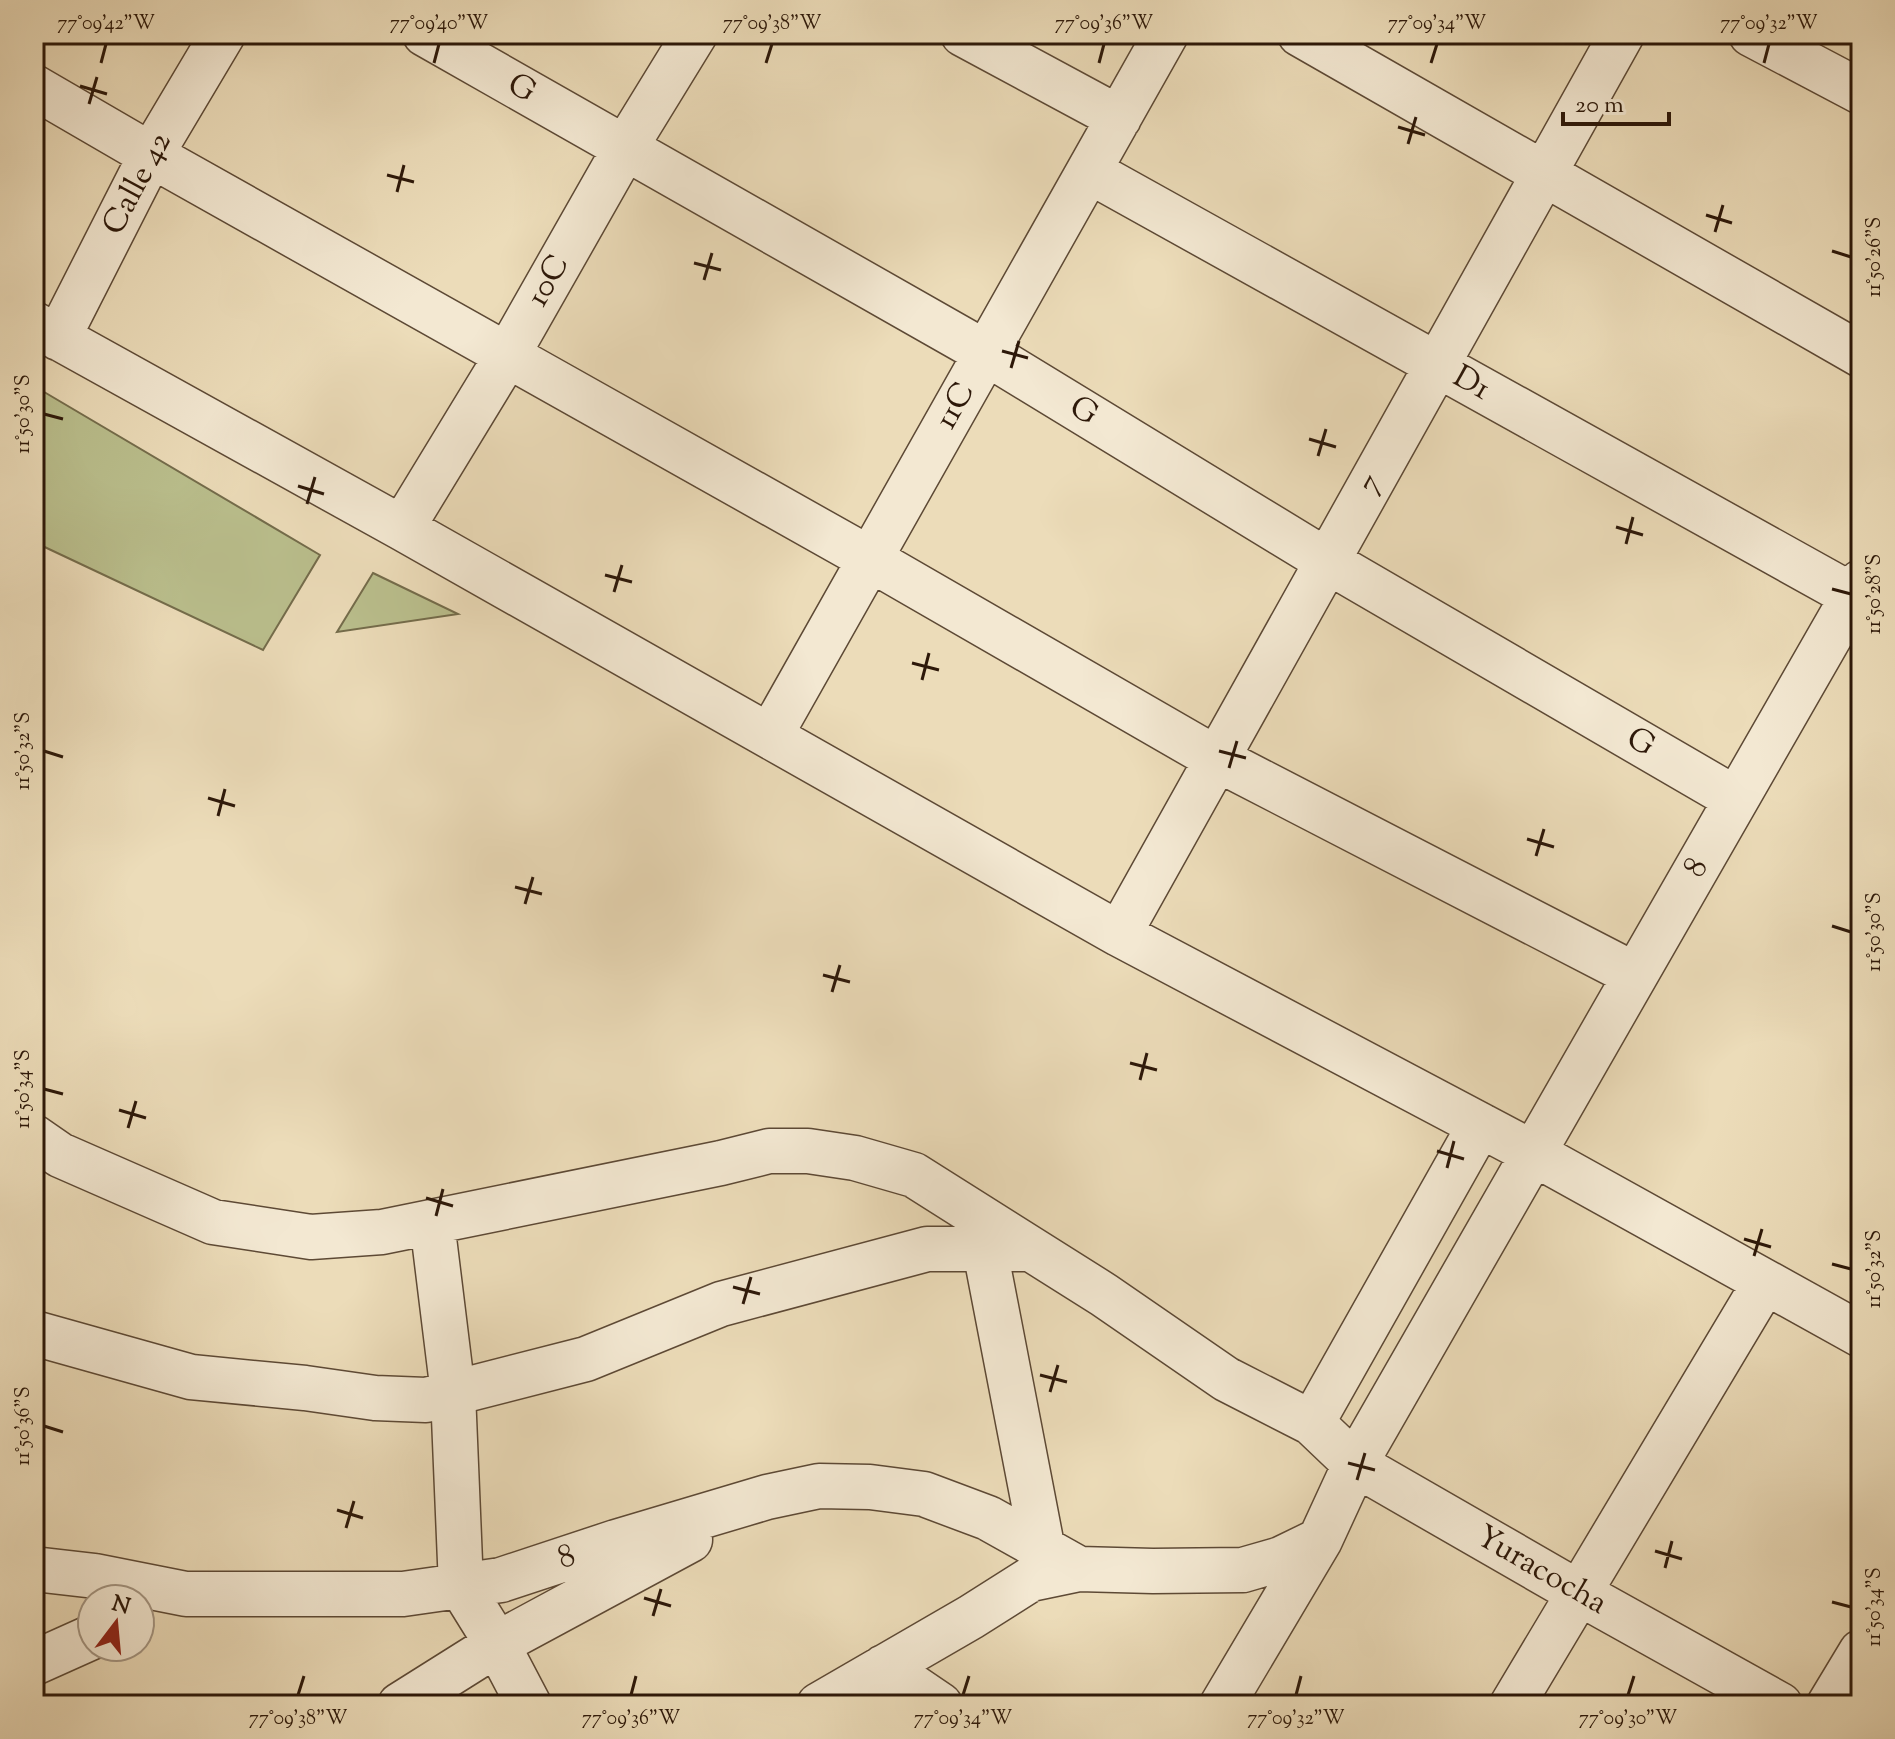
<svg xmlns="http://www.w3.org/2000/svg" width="1895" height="1739" font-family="'Sorts Mill Goudy',serif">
<rect width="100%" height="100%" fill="#ecdcb9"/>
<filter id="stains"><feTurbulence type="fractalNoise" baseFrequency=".0025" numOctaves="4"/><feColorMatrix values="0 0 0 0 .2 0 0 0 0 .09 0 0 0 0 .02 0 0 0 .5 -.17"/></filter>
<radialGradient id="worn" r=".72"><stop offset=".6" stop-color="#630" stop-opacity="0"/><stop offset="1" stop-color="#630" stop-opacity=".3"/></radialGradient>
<path fill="#babf8d" stroke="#746c4b" stroke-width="2" d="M34 386 320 555 263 650 34 542Z
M373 573 458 614 337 632Z"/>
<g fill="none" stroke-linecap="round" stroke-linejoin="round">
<defs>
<path id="minor" d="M425 34 986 353 1327 561 1736 799
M963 34 1119 118
M1300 34 1861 355
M1751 34 1861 92
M34 87 151 155 870 559 1217 759 1635 975
M1089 171 1853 596
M34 324 402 528 1119 934 1533 1153 1861 1335
M58 338 151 155 223 34
M402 528 508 354 625 148 695 34
M770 736 1166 34
M1119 934 1622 34
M34 1137 60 1155 213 1222 311 1237 382 1232 721 1163 769 1151H808L855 1158 914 1175 1104 1295 1226 1379 1312 1423 1355 1464 1579 1593 1780 1705
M432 1222 453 1393 461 1586 497 1644 529 1705
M985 1250 1043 1551
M34 1333 191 1377 305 1388 375 1398 426 1400 586 1359 721 1304 927 1249H1031
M1312 1423 1480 1125
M34 1569 95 1576 186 1594H403L501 1580 616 1542 767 1497 819 1486 870 1487 924 1494 988 1518 1079 1569
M34 1663 92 1637
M884 1667 940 1705
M400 1705 497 1644 690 1540
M819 1705 971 1617 1031 1579 1079 1569 1153 1571 1243 1570 1281 1559 1320 1540
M1222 1705 1320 1540 1355 1464 1861 582
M1512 1705 1765 1282
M1829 1705 1861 1652"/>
</defs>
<use href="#minor" stroke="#5d4935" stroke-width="47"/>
<use href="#minor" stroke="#f3e8d2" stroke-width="44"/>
</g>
<path fill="none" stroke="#2d1809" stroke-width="3" d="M101 63 106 44M434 63 439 44M766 63 772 44M1099 63 1104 44M1431 63 1437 44M1764 63 1769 44M80 86 107 94M89 104 97 77M1398 127 1425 135M1408 144 1416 117M387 175 414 182M397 192 404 165M1706 215 1732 223M1715 232 1723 205M1832 251 1851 257M694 263 721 270M704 280 712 253M1002 351 1028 358M1011 368 1019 341M44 414 63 419M1309 439 1336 447M1318 456 1326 429M298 486 324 494M307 504 315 477M1616 527 1643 535M1626 544 1633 517M605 575 632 582M1832 589 1851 594M614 592 622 565M912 663 939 670M922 680 929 653M44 751 63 757M1219 751 1246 758M1229 768 1237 741M208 798 235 806M218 816 225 789M1527 839 1554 847M1536 856 1544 829M515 887 542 894M525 904 533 877M1832 926 1851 932M823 975 850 982M832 992 840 965M1130 1063 1157 1070M1140 1080 1147 1053M44 1089 63 1094M119 1110 146 1118M128 1128 136 1101M1437 1151 1464 1159M1447 1168 1454 1141M426 1198 453 1206M436 1216 443 1189M1744 1239 1771 1247M1754 1256 1762 1229M1832 1264 1851 1269M733 1287 760 1294M743 1304 751 1277M1040 1375 1067 1382M1050 1392 1058 1365M44 1426 63 1432M1348 1463 1375 1470M1357 1480 1365 1453M337 1510 363 1518M346 1528 354 1501M1655 1551 1682 1559M1665 1568 1672 1541M644 1598 671 1606M1832 1602 1851 1607M653 1616 661 1589M298 1695 304 1676M631 1695 636 1676M963 1695 969 1676M1296 1695 1301 1676M1628 1695 1634 1676"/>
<g text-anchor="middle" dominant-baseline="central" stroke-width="8" stroke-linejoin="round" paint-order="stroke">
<g font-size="32" fill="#2d1809" stroke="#f3e8d2">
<text transform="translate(521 89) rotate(30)">G</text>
<text transform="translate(138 184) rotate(-62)">Calle 42</text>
<text transform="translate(549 281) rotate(-61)">10C</text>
<text transform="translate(1471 384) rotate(29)">D1</text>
<text transform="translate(956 406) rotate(-61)">11C</text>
<text transform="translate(1083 412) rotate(31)">G</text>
<text transform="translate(1371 484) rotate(-61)">7</text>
<text transform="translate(1640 743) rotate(30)">G</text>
<text transform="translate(1697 868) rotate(-60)">8</text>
<text transform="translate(567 1558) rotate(-18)">8</text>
<text transform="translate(1541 1571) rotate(30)">Yuracocha</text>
</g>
</g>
<rect width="1895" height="1739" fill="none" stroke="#ecdcb9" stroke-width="88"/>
<g transform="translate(116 1623) rotate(16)"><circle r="38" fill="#f3e8d2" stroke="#a49582" stroke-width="2"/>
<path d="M0-6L14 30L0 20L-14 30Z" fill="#8f2418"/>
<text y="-12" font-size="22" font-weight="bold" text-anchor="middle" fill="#2d1809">N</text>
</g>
<path d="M1563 112v12h106v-12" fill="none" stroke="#2d1809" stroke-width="4"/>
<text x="1575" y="112" font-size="24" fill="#2d1809" stroke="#f3e8d2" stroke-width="6" paint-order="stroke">20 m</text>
<rect x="44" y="44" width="1807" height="1651" fill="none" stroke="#2d1809" stroke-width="3"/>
<g font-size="20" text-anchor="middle" fill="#2d1809">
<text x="106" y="29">77°09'42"W</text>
<text x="439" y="29">77°09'40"W</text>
<text x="772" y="29">77°09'38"W</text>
<text x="1104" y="29">77°09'36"W</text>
<text x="1437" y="29">77°09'34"W</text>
<text x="1769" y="29">77°09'32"W</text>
<text transform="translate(1873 257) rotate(-90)" y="7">11°50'26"S</text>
<text transform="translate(22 414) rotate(-90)" y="7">11°50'30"S</text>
<text transform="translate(1873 594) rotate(-90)" y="7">11°50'28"S</text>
<text transform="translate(22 751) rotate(-90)" y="7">11°50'32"S</text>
<text transform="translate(1873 932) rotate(-90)" y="7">11°50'30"S</text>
<text transform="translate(22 1089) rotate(-90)" y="7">11°50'34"S</text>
<text transform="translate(1873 1269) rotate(-90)" y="7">11°50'32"S</text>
<text transform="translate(22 1426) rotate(-90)" y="7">11°50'36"S</text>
<text transform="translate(1873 1607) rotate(-90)" y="7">11°50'34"S</text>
<text x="298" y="1724">77°09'38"W</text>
<text x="631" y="1724">77°09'36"W</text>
<text x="963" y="1724">77°09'34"W</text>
<text x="1296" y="1724">77°09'32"W</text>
<text x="1628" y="1724">77°09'30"W</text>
</g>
<rect width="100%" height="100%" filter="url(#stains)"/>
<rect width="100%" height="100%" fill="url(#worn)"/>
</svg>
